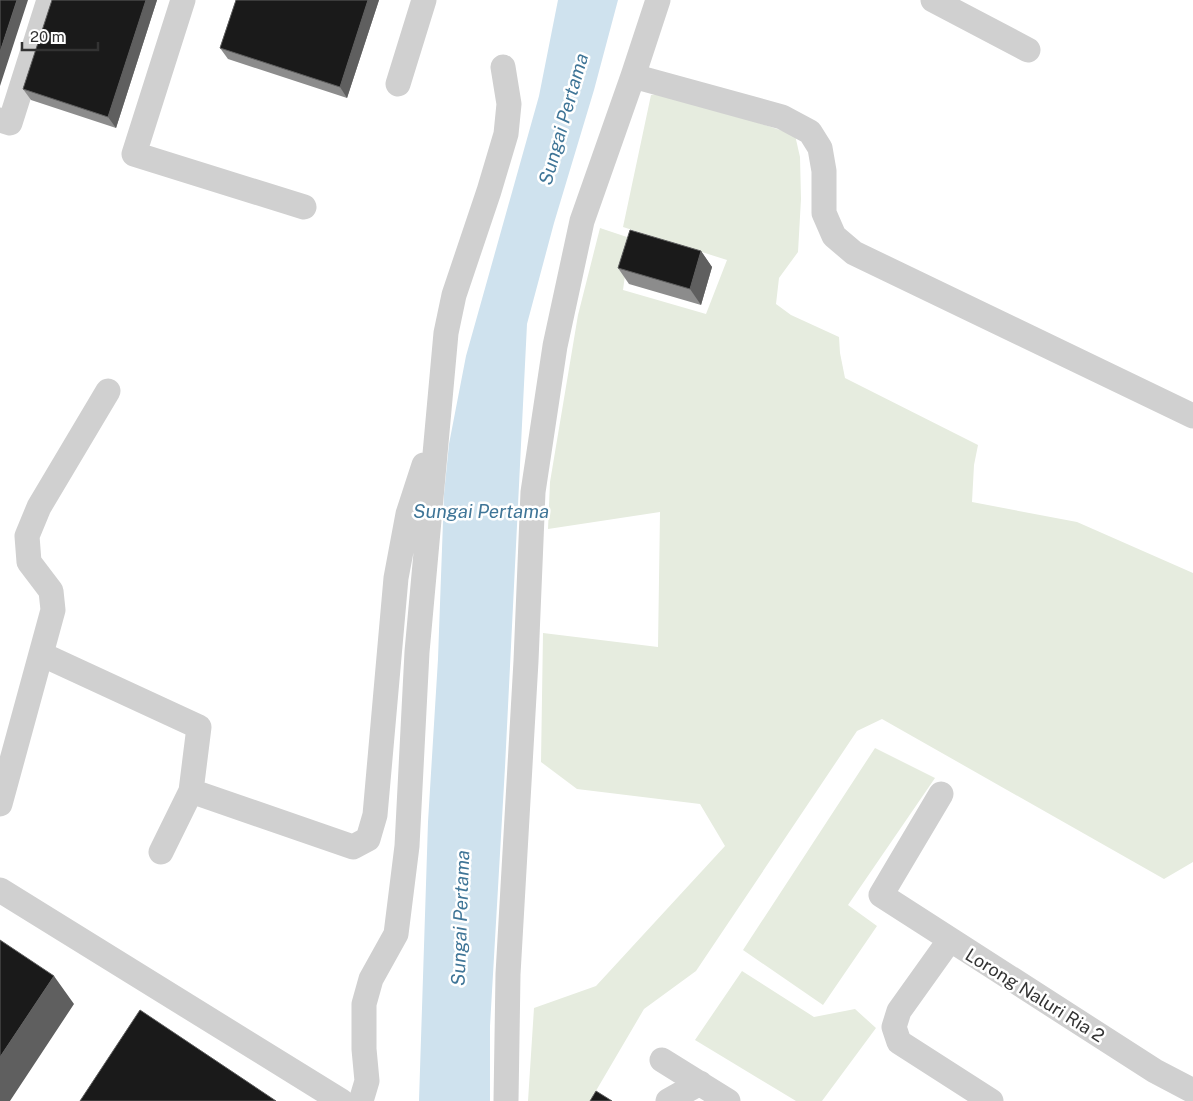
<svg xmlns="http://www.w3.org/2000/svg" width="1193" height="1101" font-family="'Public Sans',sans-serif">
<rect width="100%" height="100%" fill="#fff"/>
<path fill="#e6ecdf" d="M669 93 795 135 800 157 801 199 798 252 779 278 776 304 791 315 839 337 840 353 845 378 978 445 974 465 972 502 1077 522 1193 573V862L1164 879 882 719 857 731 696 971 644 1009 590 1101H528L534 1008 596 986 725 846 700 804 577 789 541 762 543 633 658 647 660 512 548 529 550 482 578 315 600 228 630 238 623 290 706 314 727 260 623 227 651 95Z
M875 748 935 778 848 905 877 926 823 1005 743 950Z
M742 971 814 1017 855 1009 876 1028 822 1101H796L695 1040Z"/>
<path fill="#cfe2ee" d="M558 0H618L594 90 554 223 527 324 505 767 490 1026V1101H419L428 822 438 659 444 494 449 444 466 356 539 96Z"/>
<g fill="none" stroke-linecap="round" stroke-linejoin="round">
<path stroke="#d0d0d0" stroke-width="25" d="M183 0 134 154 304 207
M933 0 1028 50
M633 76 782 117 810 132 820 148 824 171V213L834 236 854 253 1193 416
M398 84 424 0
M0 120 10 123 49 0
M41 654 199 727 191 791 161 852
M191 791 353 847 368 839 375 815 396 578 408 514 424 465
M941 794 881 895 1155 1071 1193 1091
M0 804 53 610 51 591 29 562 27 536 39 507 108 391
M0 890 341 1101
M949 941 899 1011 894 1027 899 1042 991 1101
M662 1060 728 1101
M361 1101 367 1081 364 1049V1004L371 979 396 934 407 846 417 652 446 333 454 295 489 191 506 134 509 104 503 67
M506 1101 508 974 526 661 533 492 555 346 582 221 633 76 658 0
M668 1101 700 1083"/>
</g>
<path fill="#8c8c8c" d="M52 0H157L116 128 31 100 23 89Z
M236 0H379L347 98 228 59 220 48Z
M701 251 712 267 701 305 629 284 618 268Z"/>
<path fill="#5f5f5f" d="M17 0H28L0 86V52Z
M146 0H157L116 128 108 117Z
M368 0H379L347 98 340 87Z
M701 251 712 267 701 305 690 289Z
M54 976 74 1004 10 1101H0V1057Z"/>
<path fill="#1a1a1a" stroke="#5f5f5f" d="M0 0H17L0 52Z
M52 0H146L108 117 23 89Z
M236 0H368L340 87 220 48Z
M630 230 701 251 690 289 618 268Z
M0 940 54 976 0 1057Z
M140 1010 276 1101H80Z
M596 1091 612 1101H590Z"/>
<g text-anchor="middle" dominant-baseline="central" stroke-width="5" stroke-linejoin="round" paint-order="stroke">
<g font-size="18" fill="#333" stroke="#fff">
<text transform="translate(1035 995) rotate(32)">Lorong Naluri Ria 2</text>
</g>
<g font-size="19" font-style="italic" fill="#3f7597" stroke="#fff">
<text transform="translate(563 119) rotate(-74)">Sungai Pertama</text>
<text x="481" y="511">Sungai Pertama</text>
<text transform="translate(460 918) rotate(-88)">Sungai Pertama</text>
</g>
</g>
<path d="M22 42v8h76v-8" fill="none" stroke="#333333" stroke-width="2.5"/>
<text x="30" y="42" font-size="15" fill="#333333" stroke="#ffffff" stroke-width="4" paint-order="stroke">20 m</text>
</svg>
